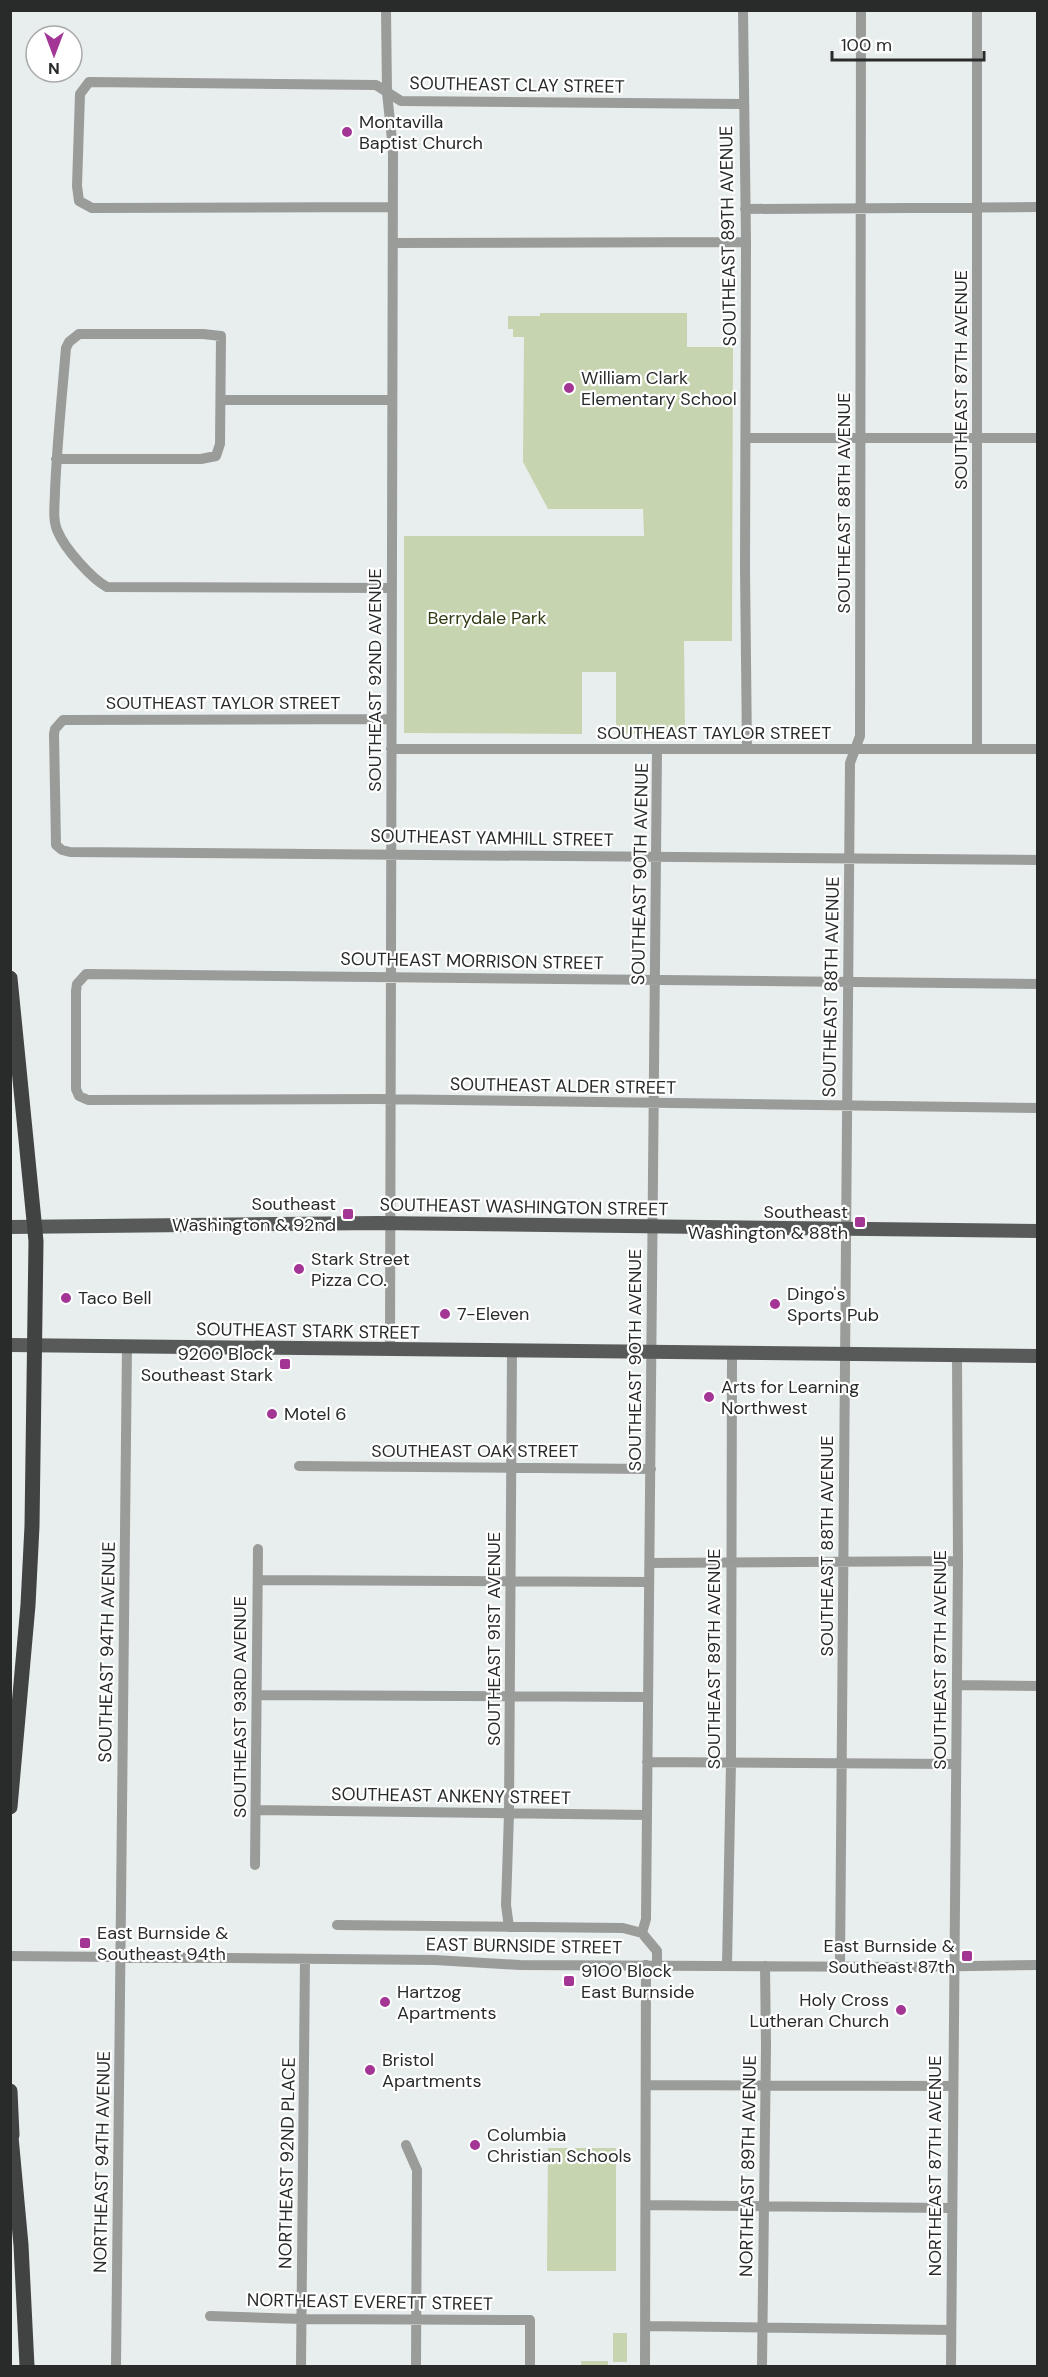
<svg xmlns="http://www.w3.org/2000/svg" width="1048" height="2377" font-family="'DM Sans',sans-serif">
<rect width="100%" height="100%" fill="#e8eeed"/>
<path fill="#c6d4af" d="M540 313H687V347H733L732 641H684L685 734H616V672H582V734L404 733V536H644L643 509H548L523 462 524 337H513V329H508V316H540Z
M548 2148H616V2271H547Z
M613 2333H627V2362H613Z
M581 2361H608V2366H581Z"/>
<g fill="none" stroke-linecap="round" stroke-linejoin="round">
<path stroke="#9a9c9a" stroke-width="10" d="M386 10 387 93 393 149 390 1350
M743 10 746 242 745 569 747 749
M393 207 92 208 79 201 77 186 80 94 89 82 376 85 401 101 743 104
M745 209 1038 207
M393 243 746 242
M221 400H392
M746 438H1038
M56 459H201L216 456 220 444 221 336 203 334H79L69 342 66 348C62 396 57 443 55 491 55 504 52 520 58 532 65 549 92 579 107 587L392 588
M391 719 63 720 55 729 54 734 56 845 62 850 70 852 1038 860
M391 749H1038
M977 749V10
M1038 984 86 974 77 984 76 991V1089L79 1096 88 1100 376 1099 1038 1108
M299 1466 651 1469
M650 1563 958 1561
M258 1580 649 1582
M957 1685 1038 1686
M257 1695 648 1697
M647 1762 956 1764
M256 1810 647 1815
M255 1865 258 1549
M337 1925 623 1928 642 1933
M509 1927 506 1905 509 1814 512 1351
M642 1933 646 1919 657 749
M642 1933 657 1951V1965
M10 1956 435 1960 520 1965 911 1967 1038 1965
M727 1965 731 1762 732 1353
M840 1966 850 763 860 736 861 10
M647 2085 952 2086
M406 2145 417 2170 416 2366
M647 2205 952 2208
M210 2316 302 2319 530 2320V2366
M646 2326 951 2330
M116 2366 127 1346
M301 2366 305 1959
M645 2366 646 1965
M762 2366 766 2046 765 1966
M951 2366 958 1561 957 1355"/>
<path stroke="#575a58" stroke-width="14" d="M10 1227 378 1223 1038 1231
M10 1345 1038 1356"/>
<path stroke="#404341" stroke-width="15" d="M10 978 36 1241 32 1526 28 1605 10 1807
M10 2091 12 2135
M10 2126 21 2245 27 2366"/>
</g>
<g fill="#a33695" stroke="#fff" stroke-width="2">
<circle cx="347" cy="132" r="6"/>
<circle cx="569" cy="388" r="6"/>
<rect x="342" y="1208" width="12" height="12" rx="3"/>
<rect x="854" y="1216" width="12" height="12" rx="3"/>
<circle cx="299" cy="1269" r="6"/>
<circle cx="66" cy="1298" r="6"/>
<circle cx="775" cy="1304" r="6"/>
<circle cx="445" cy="1314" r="6"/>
<rect x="279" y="1358" width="12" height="12" rx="3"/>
<circle cx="709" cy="1397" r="6"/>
<circle cx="272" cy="1414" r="6"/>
<rect x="79" y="1937" width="12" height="12" rx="3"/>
<rect x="961" y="1950" width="12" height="12" rx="3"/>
<rect x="563" y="1975" width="12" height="12" rx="3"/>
<circle cx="385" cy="2002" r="6"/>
<circle cx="901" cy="2010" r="6"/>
<circle cx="370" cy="2070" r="6"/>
<circle cx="475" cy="2145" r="6"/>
</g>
<g text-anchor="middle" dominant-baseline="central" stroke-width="4.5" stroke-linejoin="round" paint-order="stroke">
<g font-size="18" fill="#292b2b" stroke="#fff">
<text transform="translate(517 85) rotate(1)">SOUTHEAST CLAY STREET</text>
<text transform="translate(728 236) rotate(-91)">SOUTHEAST 89TH AVENUE</text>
<text transform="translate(961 380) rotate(-90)">SOUTHEAST 87TH AVENUE</text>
<text transform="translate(844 503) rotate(-90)">SOUTHEAST 88TH AVENUE</text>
<text transform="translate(375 680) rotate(-90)">SOUTHEAST 92ND AVENUE</text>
<text x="223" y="703">SOUTHEAST TAYLOR STREET</text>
<text x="714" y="733">SOUTHEAST TAYLOR STREET</text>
<text transform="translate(492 838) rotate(1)">SOUTHEAST YAMHILL STREET</text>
<text transform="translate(640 874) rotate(-89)">SOUTHEAST 90TH AVENUE</text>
<text transform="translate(472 961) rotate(1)">SOUTHEAST MORRISON STREET</text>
<text transform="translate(831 987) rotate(-89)">SOUTHEAST 88TH AVENUE</text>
<text transform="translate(563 1086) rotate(1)">SOUTHEAST ALDER STREET</text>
<text transform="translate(524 1207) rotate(1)">SOUTHEAST WASHINGTON STREET</text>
<text transform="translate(308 1331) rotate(1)">SOUTHEAST STARK STREET</text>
<text transform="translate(635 1360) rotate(-90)">SOUTHEAST 90TH AVENUE</text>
<text x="475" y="1451">SOUTHEAST OAK STREET</text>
<text transform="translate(827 1546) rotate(-90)">SOUTHEAST 88TH AVENUE</text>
<text transform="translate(494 1639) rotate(-90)">SOUTHEAST 91ST AVENUE</text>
<text transform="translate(107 1652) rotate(-89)">SOUTHEAST 94TH AVENUE</text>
<text transform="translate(714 1659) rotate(-90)">SOUTHEAST 89TH AVENUE</text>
<text transform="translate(940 1660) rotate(-90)">SOUTHEAST 87TH AVENUE</text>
<text transform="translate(240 1707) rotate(-90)">SOUTHEAST 93RD AVENUE</text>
<text transform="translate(451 1796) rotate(1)">SOUTHEAST ANKENY STREET</text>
<text transform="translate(524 1946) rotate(1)">EAST BURNSIDE STREET</text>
<text transform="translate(102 2162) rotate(-89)">NORTHEAST 94TH AVENUE</text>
<text transform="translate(287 2163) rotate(-89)">NORTHEAST 92ND PLACE</text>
<text transform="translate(748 2166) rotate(-89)">NORTHEAST 89TH AVENUE</text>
<text transform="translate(935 2166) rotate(-90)">NORTHEAST 87TH AVENUE</text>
<text transform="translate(370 2302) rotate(1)">NORTHEAST EVERETT STREET</text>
</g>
<g font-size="18" fill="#292b2b" stroke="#fff" text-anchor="start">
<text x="359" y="122">Montavilla<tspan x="359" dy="21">Baptist Church</tspan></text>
<text x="581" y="378">William Clark<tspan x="581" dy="21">Elementary School</tspan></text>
<text x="336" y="1204" text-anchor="end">Southeast<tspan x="336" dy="21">Washington &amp; 92nd</tspan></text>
<text x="848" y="1212" text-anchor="end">Southeast<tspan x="848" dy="21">Washington &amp; 88th</tspan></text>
<text x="311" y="1259">Stark Street<tspan x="311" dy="21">Pizza CO.</tspan></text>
<text x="787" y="1294">Dingo's<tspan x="787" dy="21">Sports Pub</tspan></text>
<text x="78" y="1298">Taco Bell</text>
<text x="457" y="1314">7-Eleven</text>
<text x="273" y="1354" text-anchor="end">9200 Block<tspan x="273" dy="21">Southeast Stark</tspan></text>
<text x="721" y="1387">Arts for Learning<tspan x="721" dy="21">Northwest</tspan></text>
<text x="284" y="1414">Motel 6</text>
<text x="97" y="1933">East Burnside &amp;<tspan x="97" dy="21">Southeast 94th</tspan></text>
<text x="955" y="1946" text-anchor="end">East Burnside &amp;<tspan x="955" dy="21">Southeast 87th</tspan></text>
<text x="581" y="1971">9100 Block<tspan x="581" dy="21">East Burnside</tspan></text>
<text x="397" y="1992">Hartzog<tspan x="397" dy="21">Apartments</tspan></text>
<text x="889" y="2000" text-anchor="end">Holy Cross<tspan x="889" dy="21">Lutheran Church</tspan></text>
<text x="382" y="2060">Bristol<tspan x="382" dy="21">Apartments</tspan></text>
<text x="487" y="2135">Columbia<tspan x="487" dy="21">Christian Schools</tspan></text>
</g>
<g font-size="18" fill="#2e3b12" stroke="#fff">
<text x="487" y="618">Berrydale Park</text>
</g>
</g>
<rect width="1048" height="2377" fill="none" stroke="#292b2b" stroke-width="24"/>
<g transform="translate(54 54) rotate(180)"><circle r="28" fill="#ffffff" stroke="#a9aaaa" stroke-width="1.5"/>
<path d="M0-4.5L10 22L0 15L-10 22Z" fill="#a33695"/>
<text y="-9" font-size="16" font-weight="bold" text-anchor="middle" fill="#292b2b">N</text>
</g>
<path d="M832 51v9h152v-9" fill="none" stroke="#292b2b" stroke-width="3"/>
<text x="841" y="51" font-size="18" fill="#292b2b" stroke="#ffffff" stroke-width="4.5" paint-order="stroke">100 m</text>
</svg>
